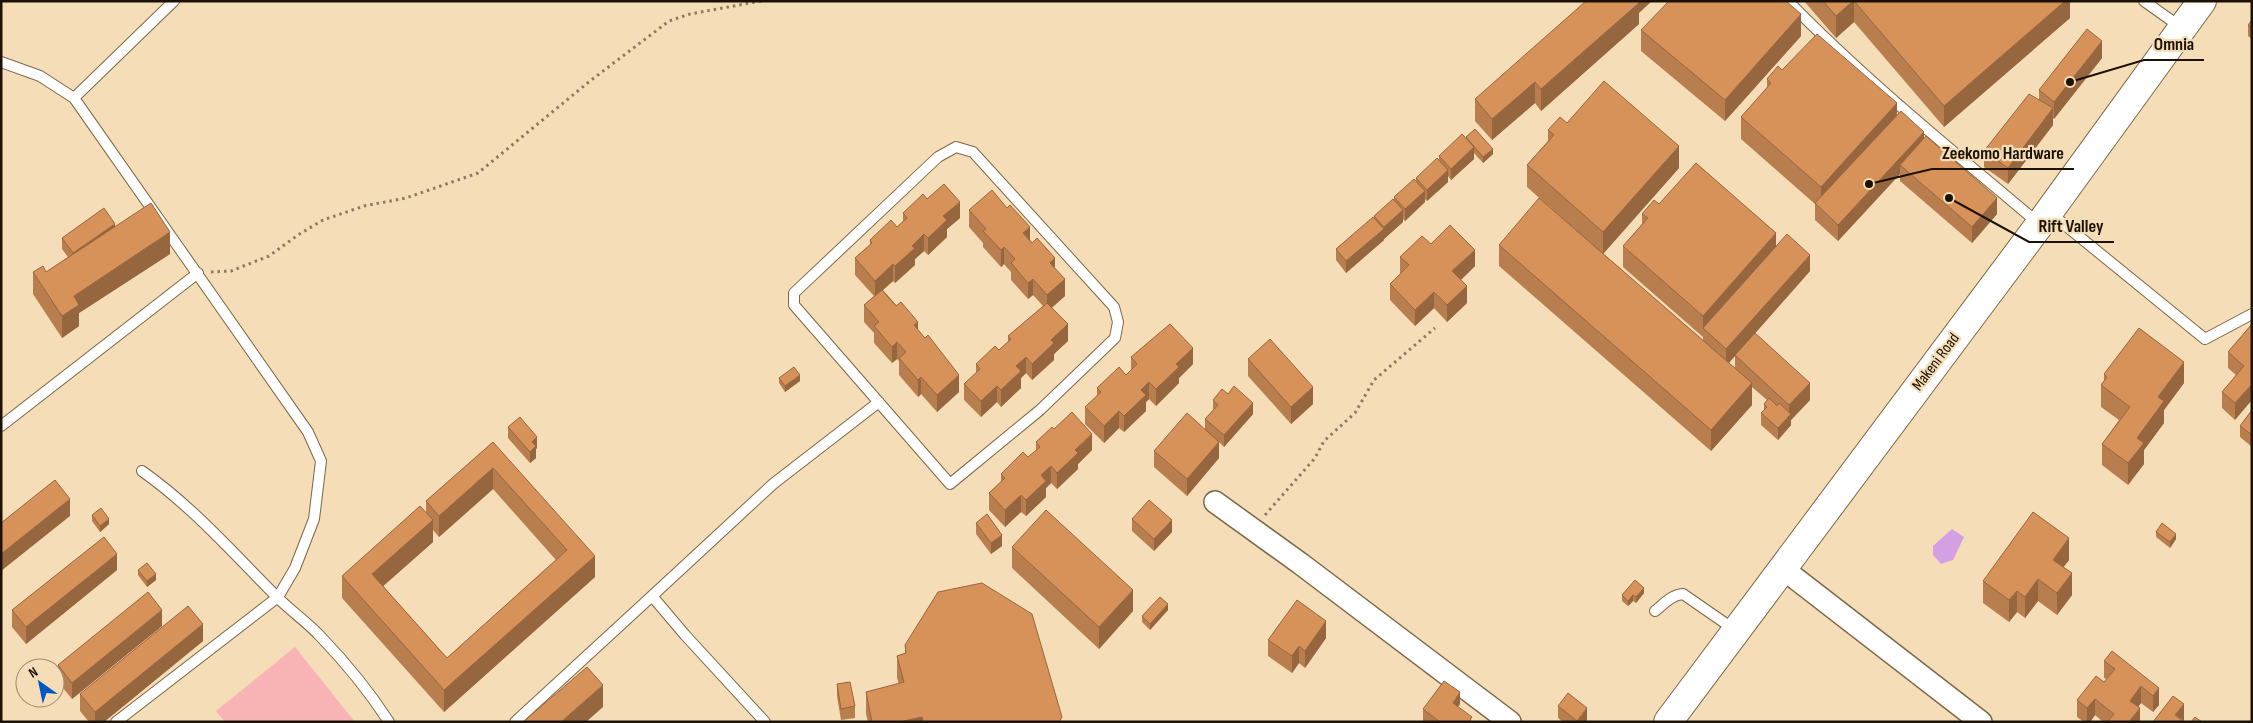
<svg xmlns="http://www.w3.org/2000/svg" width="2253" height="723" font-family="'Sofia Sans Condensed',sans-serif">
<rect width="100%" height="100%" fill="#f5ddb8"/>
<path fill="#f8b3b4" d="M295 647 355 722H225L216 711Z"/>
<path fill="#d4a0e4" d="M1952 529 1964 537 1953 560 1941 564 1933 555V546Z"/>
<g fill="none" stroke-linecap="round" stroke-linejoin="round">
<defs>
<path id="lane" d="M1788 1C1866 81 1953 151 2038 223
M2144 1 2182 28
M1 62 40 76 74 98 308 432 321 461 314 519 295 568 278 597 116 722
M74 98 174 1
M956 147 973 152 1114 307 1118 322 1115 338 1040 410 950 484 794 305V293L938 157Z
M2049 212 2205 339 2252 314
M1 426 198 273
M142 471C193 507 234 554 278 598 291 611 307 622 320 636 345 662 369 691 389 722
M1655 611C1664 604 1671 595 1683 594L1735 630
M515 722 652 596
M765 722 685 635 652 596 773 484 879 402"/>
<path id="street" d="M1215 502 1301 564 1510 722
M1782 568 1981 722"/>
<path id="secondary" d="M1668 722 2040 224 2202 1"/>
</defs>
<use href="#lane" stroke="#7d6746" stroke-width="12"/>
<use href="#street" stroke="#7d6746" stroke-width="24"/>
<use href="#secondary" stroke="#7d6746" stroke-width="30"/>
<path stroke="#8c7b62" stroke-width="3" stroke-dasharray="2.5 4" stroke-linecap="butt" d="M211 272 231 271 269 256 298 235 323 220 364 206 406 198 478 173 590 81 669 21 690 14 761 1
M1265 515 1315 458 1324 441 1355 413 1374 380 1435 328"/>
<use href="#lane" stroke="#fff" stroke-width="10"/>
<use href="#street" stroke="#fff" stroke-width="21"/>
<use href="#secondary" stroke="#fff" stroke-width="28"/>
</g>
<path fill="#b97e4d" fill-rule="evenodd" d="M1804 1H2070V18L1944 127 1854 22 1836 38Z
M1639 13V24L1541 111 1535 103 1492 140 1475 121V99Z
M2252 20V39L2248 36V25Z
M1641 30 1801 36 1725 121 1641 51Z
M2102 58 2054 119 2053 118V125L2008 184 1984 167V151L2039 99V90Z
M1782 70 1897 115 1924 138 1997 214 1972 243 1900 181V174L1838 241 1815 220V204L1741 139V117L1767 88V79Z
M1567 123 1679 168 1603 254 1703 340V337L1623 267V246L1642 224V214L1659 204 1776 246 1810 271 1751 338 1810 400 1791 420V425L1778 440 1761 425V413L1764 410V404L1767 400 1752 387V405L1711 451 1499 266V245L1580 234 1527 187V165L1548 141V130ZM1735 356V368L1729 363Z
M1466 138 1493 154 1483 163 1474 153V159L1451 180 1448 176V182L1427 201 1425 199V202L1405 221 1403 219V222L1384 239V238V240L1346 273 1336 260V249L1374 218V216L1394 200V197L1416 181V178L1439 161V156Z
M927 199 960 218 947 229V237L928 255 924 251 915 259V265L895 283 893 281 883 290 918 330 959 392 937 412 921 394 918 397 899 375V361L897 359 892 363 874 343V333L864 322V305L874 296 855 275V258L870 245V240L897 227 903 222V213Z
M969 210 1030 240 1055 268 1065 296 1052 308 1068 341 1054 354V360L1032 380 1026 373 1021 378V388L1001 407 997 402 981 417 964 400V384L976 373V364L999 350 1008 342V336L1043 306 1033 295 1028 299 1011 280V272L1004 264 1001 267 983 247V243L969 227Z
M115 226 170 254 79 313V326L62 338 33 294V272H46L68 257 62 249V238Z
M1431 244 1475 266 1461 280 1467 303 1447 322 1434 308 1415 326 1390 300V284L1400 274V257Z
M2252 324 2235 420 2222 408V392L2236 375 2228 368V352Z
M1131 357 1193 364 1179 378V383L1156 406 1149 399 1146 402V411L1124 432 1119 428 1104 443 1085 424V407L1097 396V388L1126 375 1131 370Z
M1248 359 1313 404 1291 424 1248 376Z
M2104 374 2184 383 2164 410V423L2144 450V464L2128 485 2102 465V444L2119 420 2101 407V385L2104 381Z
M779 378 800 381 785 392 779 383Z
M1213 400 1253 414 1224 447 1219 442V458L1187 496 1154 467V451L1205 429V419L1213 410Z
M2252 410V447L2240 437V426Z
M508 427 537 448 536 449V458L530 463 508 438Z
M1054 429 1092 450 1078 464V469L1057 489 1051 483 1046 488V497L1026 516 1021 512 1005 527 989 510V493L1001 482V474L1028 457 1036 451V442Z
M493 442 595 577 444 712 342 598V576L426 513V501ZM493 489 556 560 447 658 383 586 433 542V530L439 537Z
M92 515 109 524 100 532 92 521Z
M1132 519 1172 532 1154 551 1132 531Z
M976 523 1002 546 991 554 976 534Z
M2156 532 2176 539 2170 548 2156 537Z
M1012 547 1133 611 1099 649 1012 568Z
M2069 560 2063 567 2072 595 2057 615 2038 601 2025 618 2017 612 2009 622 1983 603V581Z
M117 570 26 644 12 627V610Z
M138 570 156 580 147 587 138 575Z
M1644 593 1636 603 1633 601 1628 606 1622 601V595Z
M1168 610 1150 630 1142 622V616Z
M162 626 72 699 58 682V665Z
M1326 638 1305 668 1299 663 1292 673 1268 656V640Z
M203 641 104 722H89L80 711V694Z
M905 645 1062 722H868L866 714V692L899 684 897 678V656L905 653Z
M2104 661 2159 688V705L2153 712 2141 703 2138 707 2140 722H2103L2095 715 2090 722H2084L2077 717V700L2104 682 2107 679 2104 678Z
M837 684 855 706V718L841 720 837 696Z
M1460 704 1458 707 1472 722H1424L1423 721V709Z
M1558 706 1587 720 1585 722H1563L1558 718Z"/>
<path fill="#96663f" d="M1634 1H1652L1639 13V24L1541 111V89Z
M1853 1H1854V22L1836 38V16Z
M2065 1H2070V18L1944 127V106Z
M1801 14V36L1725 121V100Z
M2102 41V58L2054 119V102Z
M1535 82V103L1492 140V119Z
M1897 103V124L1821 209V187Z
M2053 108V125L2008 184V168Z
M1924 132V148L1900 165V174L1838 241V225Z
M1679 146V168L1603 254V232Z
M1474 147V159L1451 180V169Z
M1493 149V154L1483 163V157Z
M1448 170V182L1427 201V190Z
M1425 191V202L1405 221V209Z
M1997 198V214L1972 243V227Z
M960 202V218L947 229V237L928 255V238L943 216Z
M1403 210V222L1384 239V227Z
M115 224V235L73 264V253Z
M1030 227V243L1023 233Z
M1384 229V240L1346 273V261Z
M170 232V254L79 313V326L62 338V316L74 296Z
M1776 233V254L1703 328V316Z
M924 234V251L915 259V265L895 283V266L912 246Z
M1004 247V264L1001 267V250Z
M1475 250V266L1452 288V271Z
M1810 255V271L1726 366V349Z
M1055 258V275L1050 263Z
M893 264V281L875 297V281Z
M1033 279V295L1028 299V283Z
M1065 279V296L1047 311V295Z
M1467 286V303L1447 322V305Z
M1434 292V308L1415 326V310Z
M918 322V339L914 325Z
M1068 324V341L1054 354V360L1032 380V364L1051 340Z
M897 342V359L892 363V347Z
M1193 348V364L1179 378V383L1156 406V389L1176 364Z
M1026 357V373L1021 378V388L1001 407V390L1016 366Z
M2184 362V383L2164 410V423L2144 450V464L2128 485V463L2137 438 2158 397Z
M800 375V381L785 392V386Z
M959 375V392L937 412V395Z
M921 377V394L918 397V380Z
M1149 382V399L1146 402V411L1124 432V416L1141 390Z
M1752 383V405L1711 451V430Z
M1810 383V400L1791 420V425L1778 440V428L1789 416V405Z
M2252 384V400L2235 420V403Z
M997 386V402L981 417V401Z
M1313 387V404L1291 424V407Z
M1253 403V414L1224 447V435Z
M1119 411V428L1104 443V426Z
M1092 434V450L1078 464V469L1057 489V473L1075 450Z
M537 437V448L536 449V458L530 463V452L532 442Z
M1219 442V458L1187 496V479Z
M1051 466V483L1046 488V497L1026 516V500L1041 475Z
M493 468V489L439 537V516Z
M1021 495V512L1005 527V510Z
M70 499V516L1 571V554Z
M109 519V524L100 532V526Z
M433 520V542L372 596V574Z
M1172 520V532L1154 551V539Z
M2176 534V539L2170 548V542Z
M1002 535V546L991 554V543Z
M2069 538V560L2053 581V560Z
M117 554V570L26 644V627Z
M595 556V577L444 712V690Z
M2072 573V595L2057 615V593Z
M156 574V580L147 587V581Z
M2038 579V601L2025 618V597Z
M1644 588V593L1636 603V597Z
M1133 590V611L1099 649V627Z
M2017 591V612L2009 622V600Z
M1633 595V601L1628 606V601Z
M1168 604V610L1150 630V624Z
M162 610V626L72 699V683Z
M1326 621V638L1305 668V651Z
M203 624V641L104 722H95V712Z
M1299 646V663L1292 673V656Z
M603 685V707L586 722H561Z
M2141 686V703L2130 717V701Z
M2159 688V705L2153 712V696Z
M1460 692V704L1453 714V703Z
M2095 699V715L2090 722H2087V708Z
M2184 704V721L2175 715Z
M1587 708V720L1585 722H1577Z
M2140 708V722H2129Z
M922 717V722H899Z"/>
<path fill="#d7925a" stroke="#96663f" d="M1586 1H1638L1639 3 1541 89 1535 82 1492 119 1475 99Z
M1669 1H1786L1801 14 1725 100 1641 30Z
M1823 1H1853L1836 16Z
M1854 1H2065L1944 106Z
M2252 20V27L2248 25Z
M2087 29 2102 41 2054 102 2039 90Z
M1817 34 1897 103 1821 187 1741 117 1771 83 1767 79 1778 66 1782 70Z
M1604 81 1679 146 1603 232 1527 165 1554 135 1548 130 1560 117 1567 123Z
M2029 94 2053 108 2008 168 1984 151Z
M1901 111 1924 132 1838 225 1815 203Z
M1475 129 1493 149 1483 157 1466 137Z
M1462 134 1474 147 1451 169 1439 156Z
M1926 136 1997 198 1972 227 1900 165Z
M1437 158 1448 170 1427 190 1416 178Z
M1696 163 1776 233 1703 316 1623 246 1648 218 1642 214 1654 200 1659 204Z
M1414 179 1425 191 1405 209 1394 197Z
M944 184 960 202 943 216 947 220 928 238 924 234 912 246 915 248 895 266 893 264 875 281 855 258 872 243 870 240 891 220 897 227 907 218 903 213 923 194 927 199Z
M992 190 1007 208 1010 205 1030 227 1023 233 1032 243 1037 238 1055 258 1050 263 1065 279 1047 295 1033 279 1028 283 1011 263 1015 259 1004 247 1001 250 983 231 986 229 969 210Z
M1539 198 1752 383 1711 430 1499 245Z
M1393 199 1403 210 1384 227 1374 216Z
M151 203 170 232 74 296 79 305 62 316 33 272 43 266 46 272Z
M104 208 115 224 73 253 62 238Z
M1373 217 1384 229 1346 261 1336 249Z
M1450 225 1475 250 1452 271 1467 286 1447 305 1434 292 1415 310 1390 284 1409 265 1400 257 1422 236 1431 244Z
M1787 234 1810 255 1726 349 1703 328Z
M882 290 896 306 901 302 918 322 914 325 925 338 928 335 959 375 937 395 921 377 918 380 899 358 906 352 897 342 892 347 874 326 879 322 864 305Z
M1047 303 1068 324 1051 340 1054 343 1032 364 1026 357 1016 366 1021 371 1001 390 997 386 981 401 964 384 980 369 976 364 995 346 999 350 1011 339 1008 336Z
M1170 324 1193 348 1176 364 1179 367 1156 389 1149 382 1141 390 1146 395 1124 416 1119 411 1104 426 1085 407 1101 392 1097 388 1119 367 1126 375 1137 364 1131 357Z
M2252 324V384L2235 403 2222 392 2244 366 2228 352Z
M2139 328 2184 362 2158 397 2164 401 2137 438 2144 443 2128 463 2102 444 2130 407 2101 385 2107 377 2104 374Z
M1755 333 1810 383 1789 405 1735 355Z
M1270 339 1313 387 1291 407 1248 359Z
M794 367 800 375 785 386 779 378Z
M1234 386 1253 403 1224 435 1205 419 1218 405 1213 400 1222 389 1228 394Z
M1769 398 1777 406 1779 403 1791 414 1778 428 1761 413 1767 407 1764 404Z
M2252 410V435L2240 426Z
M1072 412 1092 434 1075 450 1078 453 1057 473 1051 466 1041 475 1046 481 1026 500 1021 495 1005 510 989 493 1005 478 1001 474 1023 452 1028 457 1040 447 1036 442 1052 427 1054 429Z
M1187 413 1219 442 1187 479 1154 451Z
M520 417 537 437 532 442 536 446 530 452 508 427Z
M493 442 595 556 444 690 342 576 420 506 433 520 372 574 447 658 567 550 493 468 439 516 426 501Z
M55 480 70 499 1 554V523Z
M1149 500 1172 520 1154 539 1132 519Z
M101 508 109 519 100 526 92 515Z
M1046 510 1133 590 1099 627 1012 547Z
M2033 512 2069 538 2053 560 2072 573 2057 593 2038 579 2025 597 2017 591 2009 600 1983 581Z
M987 514 1002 535 991 543 976 523Z
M2162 523 2176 534 2170 542 2156 532Z
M104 537 117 554 26 627 12 610Z
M147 563 156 574 147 581 138 570Z
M1635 580 1644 588 1636 597 1633 595 1628 601 1622 595Z
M982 583 1032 614 1062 717 1059 722H923L922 717 899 722H872L866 692 904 682 897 656 906 653 905 645 938 592Z
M148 592 162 610 72 683 58 665Z
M1160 597 1168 604 1150 624 1142 616Z
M1297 600 1326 621 1305 651 1299 646 1292 656 1268 640Z
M188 606 203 624 95 712 80 694Z
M2112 651 2159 688 2153 696 2141 686 2130 701 2140 708 2129 722H2107L2114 714 2095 699 2087 708 2077 700 2096 676 2104 682 2115 669 2104 661Z
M587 667 603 685 561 722H523Z
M1444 681 1460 692 1453 703 1472 717 1469 722H1440L1423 709Z
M850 682 855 706 841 709 837 684Z
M1568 693 1587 708 1577 721 1558 706Z
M2173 696 2184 704 2175 715 2184 722H2153Z
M2195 717 2202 722H2191Z"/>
<g text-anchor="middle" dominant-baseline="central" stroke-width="4.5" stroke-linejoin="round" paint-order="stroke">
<g font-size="16" fill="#1b1205" stroke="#f5ddb8">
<text transform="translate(1936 362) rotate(-53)">Makeni Road</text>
</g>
</g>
<path fill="none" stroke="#1b1205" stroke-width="2" d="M2070 82L2144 60H2204M1869 184L1932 169H2074M1949 198L2029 242H2114"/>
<g fill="#1b1205" stroke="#f5ddb8" stroke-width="2">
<circle cx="2070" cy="82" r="5"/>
<circle cx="1869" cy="184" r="5"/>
<circle cx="1949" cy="198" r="5"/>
</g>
<g font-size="18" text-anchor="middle" font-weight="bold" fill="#1b1205" stroke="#f5ddb8" stroke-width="4.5" stroke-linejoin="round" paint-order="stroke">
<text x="2174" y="50">Omnia</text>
<text x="2003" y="159">Zeekomo Hardware</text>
<text x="2071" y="232">Rift Valley</text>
</g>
<rect width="2253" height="723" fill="none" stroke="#1b1205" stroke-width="5"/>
<g transform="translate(40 683) rotate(327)"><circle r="24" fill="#f5ddb8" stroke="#9e8c70"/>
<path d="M0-4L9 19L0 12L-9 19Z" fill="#0057c0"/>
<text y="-8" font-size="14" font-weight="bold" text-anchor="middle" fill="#1b1205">N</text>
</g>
</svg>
